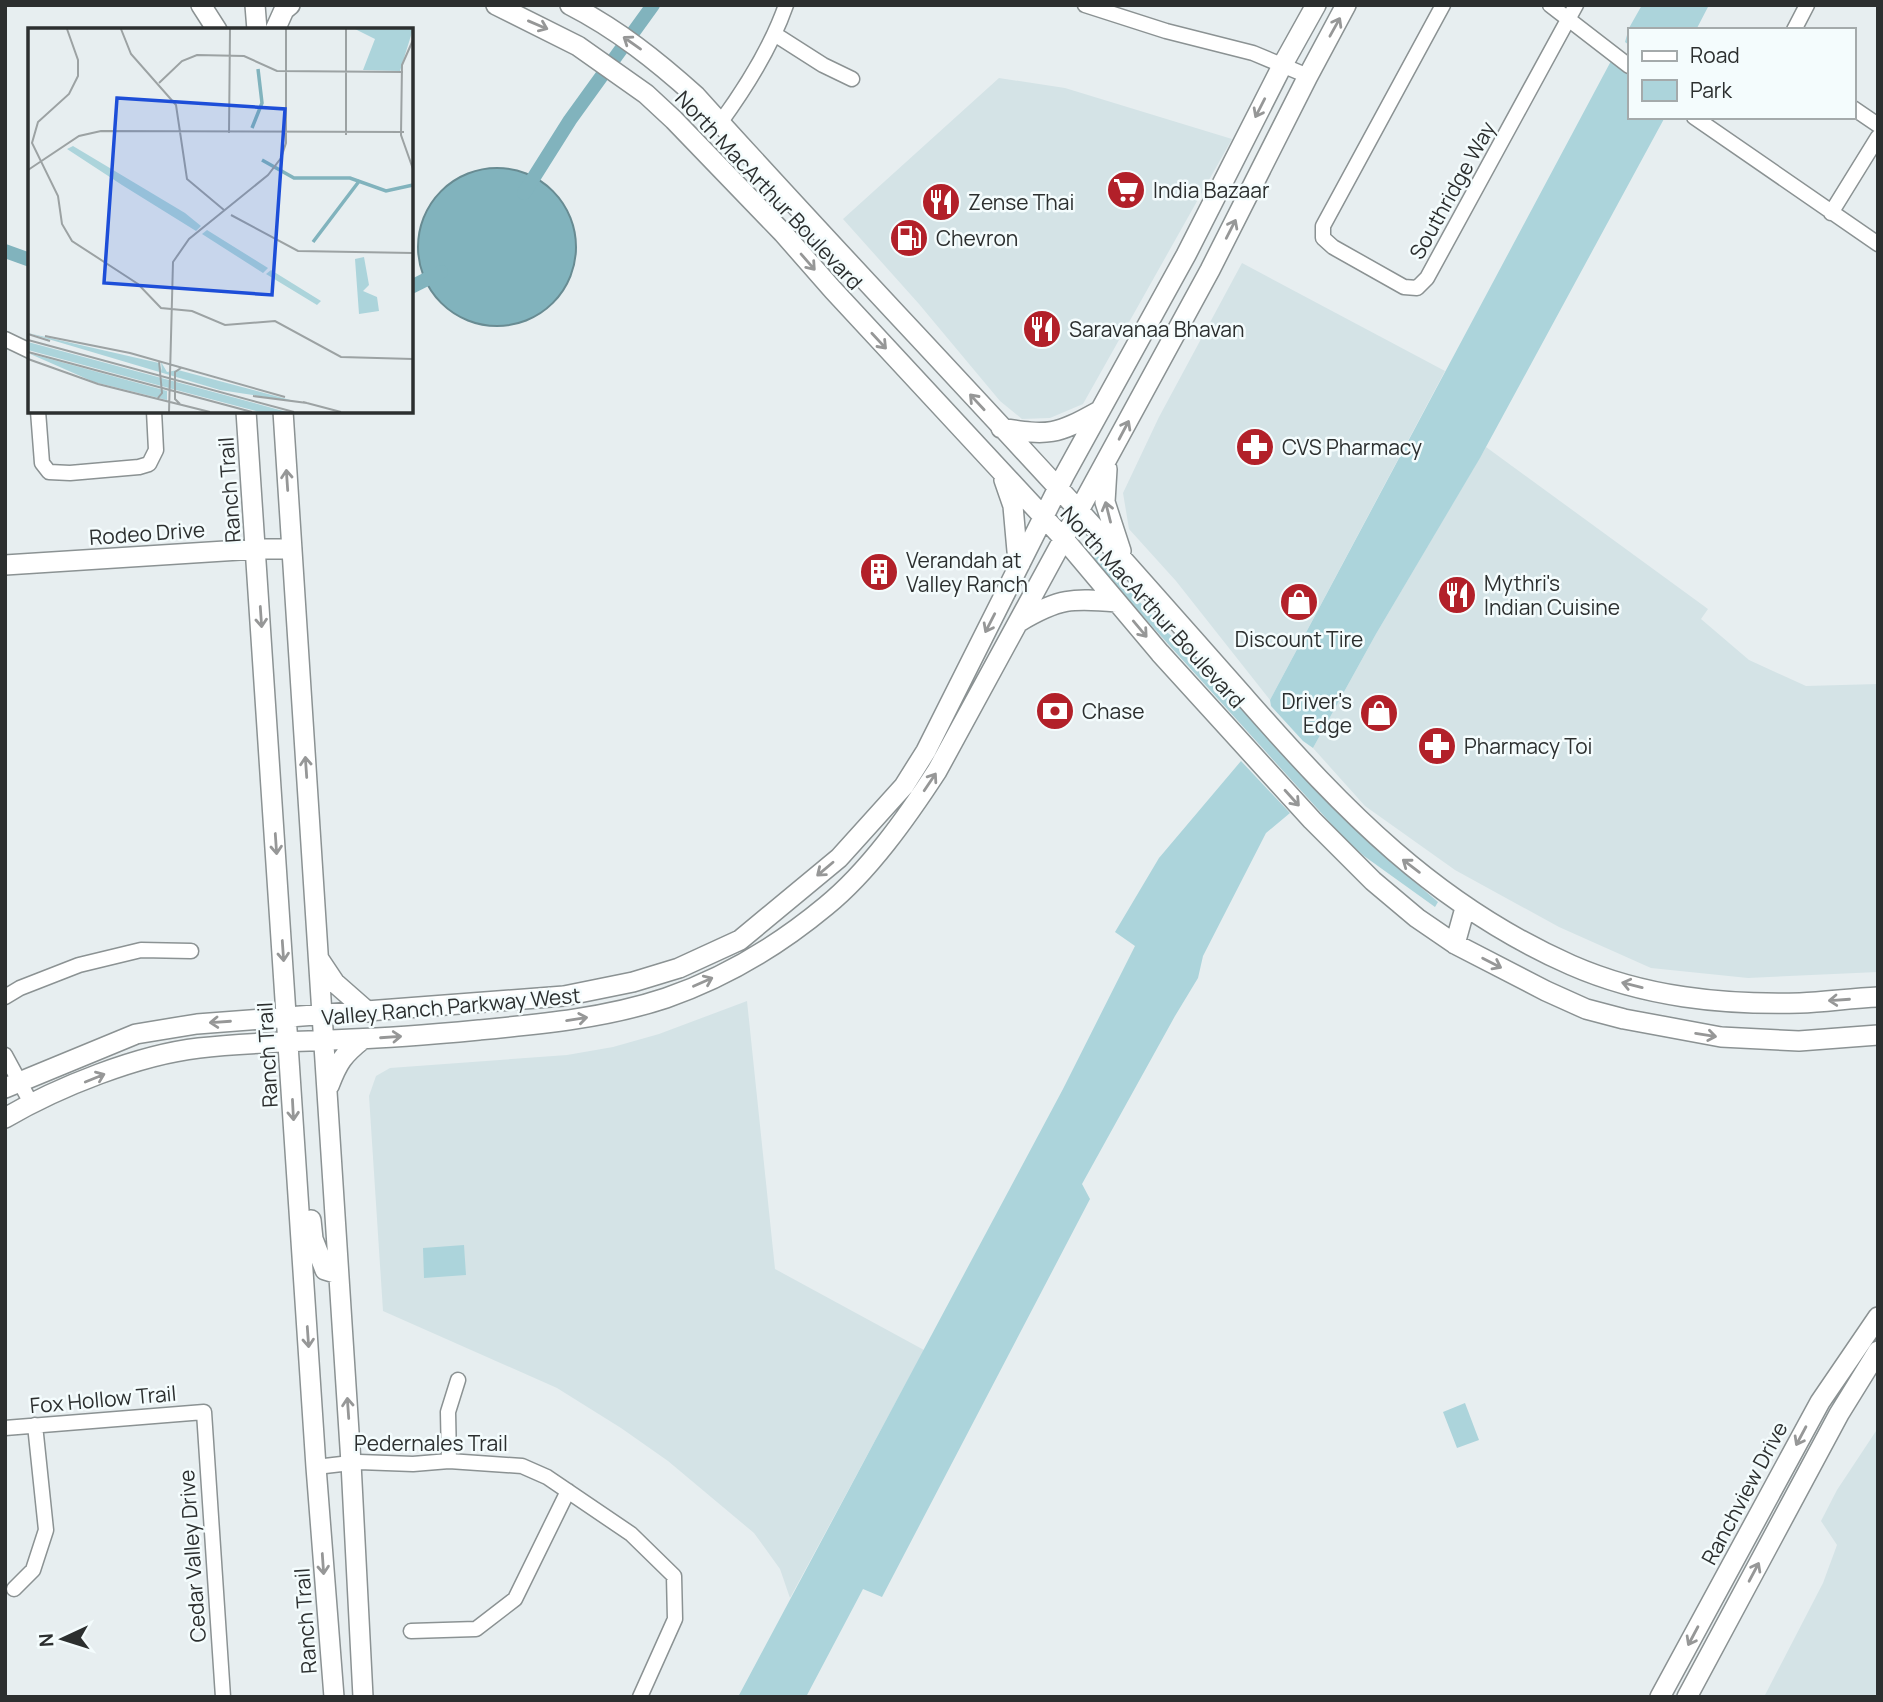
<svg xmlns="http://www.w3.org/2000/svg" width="1883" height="1702" font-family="Manrope,sans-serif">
<rect width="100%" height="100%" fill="#e7eef0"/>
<path fill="#d4e3e6" d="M999 78 1065 88 1232 139 1083 404 1050 418 1022 419 1000 401 919 304 843 219Z
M1242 263 1445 371 1270 700 1176 581 1129 529 1123 493 1159 417Z
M1486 447 1708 609 1701 619 1749 660 1806 686 1878 684V972L1748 978 1651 968 1559 927 1455 870 1365 806 1313 748 1376 634Z
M747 1001 775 1269 924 1350 790 1598 780 1569 754 1533 668 1461 621 1428 557 1388 383 1311 369 1096 376 1076 390 1068 567 1055 613 1047 659 1034Z
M1878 1428V1697H1764L1823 1583 1837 1545 1821 1521 1837 1490Z"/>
<path fill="#acd4db" d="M1642 5H1709L1696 30H1629V45L1625 42 1629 28Z
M1611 61 1629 75V117H1665L1480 458 1376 634 1313 748 1303 741 1271 706 1270 700Z
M1096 554 1168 633 1205 664 1367 841 1438 902 1435 907 1364 856 1344 838 1091 559Z
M1241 761 1290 813 1266 833 1203 956 1198 978 1175 1016 1082 1184 1090 1199 882 1597 863 1589 806 1697H738L1063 1089 1135 946 1115 932 1159 858Z
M464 1245 466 1275 424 1278 423 1248Z
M1465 1403 1479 1440 1457 1448 1443 1412Z"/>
<path fill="#81b3bd" stroke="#688b92" stroke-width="2" d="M418 247a79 79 0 1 1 158 0a79 79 0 1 1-158 0Z"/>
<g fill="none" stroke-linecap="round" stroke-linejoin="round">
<path stroke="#81b3bd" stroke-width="14" d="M524 193 570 120 653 5
M5 251 30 260
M411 287 441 272"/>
<defs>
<path id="street" d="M1085 5 1166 31 1253 53 1308 76
M1443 5 1323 226V238L1333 247 1404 287 1417 288 1427 278 1576 5
M1550 5 1629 66
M1794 30 1807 5
M776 35 823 65 852 79
M1853 108 1878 125
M1694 117 1878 244
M720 123C747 86 771 48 786 5
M1831 213 1878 137
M5 339 30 351
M38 411 42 463 49 472 70 473 139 467 149 464 156 450 154 411
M5 997 20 988 79 965 141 950 191 951
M5 1055 31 1103
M5 1428 204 1412 223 1697
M449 1461 448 1412 458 1380
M316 1467 359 1462 413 1464 449 1461 522 1466 547 1477 631 1534 674 1576 675 1619 640 1697
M14 1589 33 1570 46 1530 35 1425
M411 1631 476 1629 515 1599 568 1491"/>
<path id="secondary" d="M201 5 217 30
M255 5 257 30
M496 5 578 46 646 94 674 120 783 233 833 290 1064 539 1160 653 1312 820 1373 881 1417 918 1455 944 1546 991 1586 1009 1624 1019 1721 1037 1799 1041 1878 1035
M570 5C617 29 657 61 696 96 823 237 954 374 1082 514 1138 576 1193 639 1248 701 1344 810 1435 905 1571 965 1644 997 1722 1005 1800 1003 1826 1002 1852 998 1878 997
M275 30 284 10 290 5
M246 411 316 1467 334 1697
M283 411 351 1463 363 1697
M1001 428C1049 436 1056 435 1099 411
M1107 469 1105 502 1121 551
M1004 480 1013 506 1017 551 1020 564
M5 565 257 549H292
M1019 622C1059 598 1072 598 1117 602
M1455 944 1465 908
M319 959 335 983 368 1012
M329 1086C338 1062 343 1055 363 1039
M5 1088 136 1034 197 1024 564 996 633 982 679 968 740 940 839 858 904 786 926 751 1064 476 1186 255 1282 66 1316 5
M5 1118C58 1087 138 1055 199 1048 249 1042 301 1042 352 1039 394 1038 437 1034 479 1030 542 1024 606 1018 666 998 724 978 779 945 826 906 869 871 907 817 937 771L1210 270 1308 76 1346 5
M311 1220 313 1239 325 1270 338 1274
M1660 1697 1820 1402 1878 1317
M1687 1697 1839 1414 1878 1351"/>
</defs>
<use href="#street" stroke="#8b9293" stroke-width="17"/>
<use href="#secondary" stroke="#8b9293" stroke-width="22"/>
<use href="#street" stroke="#fff" stroke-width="14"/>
<use href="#secondary" stroke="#fff" stroke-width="19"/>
</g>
<defs><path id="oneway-shaft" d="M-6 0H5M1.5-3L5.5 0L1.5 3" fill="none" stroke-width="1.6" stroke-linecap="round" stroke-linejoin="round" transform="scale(1.75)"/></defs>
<g stroke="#969797">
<use href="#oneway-shaft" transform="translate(538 25) rotate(23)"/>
<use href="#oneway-shaft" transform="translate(1335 27) rotate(-61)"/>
<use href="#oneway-shaft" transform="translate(632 43) rotate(-145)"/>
<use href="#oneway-shaft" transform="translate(1260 108) rotate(117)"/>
<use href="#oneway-shaft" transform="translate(1231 229) rotate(-63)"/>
<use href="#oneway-shaft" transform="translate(808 262) rotate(49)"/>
<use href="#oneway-shaft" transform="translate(879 341) rotate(47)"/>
<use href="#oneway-shaft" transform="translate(977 402) rotate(-133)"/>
<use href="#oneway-shaft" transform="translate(1124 430) rotate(-62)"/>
<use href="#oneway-shaft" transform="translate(287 480) rotate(-94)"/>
<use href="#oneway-shaft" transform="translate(1108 512) rotate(-104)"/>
<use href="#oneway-shaft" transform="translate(261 617) rotate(86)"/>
<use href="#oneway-shaft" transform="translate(990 623) rotate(117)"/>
<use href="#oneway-shaft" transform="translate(1140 629) rotate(50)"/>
<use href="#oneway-shaft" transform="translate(306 767) rotate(-94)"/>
<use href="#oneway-shaft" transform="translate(930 782) rotate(-56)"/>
<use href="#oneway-shaft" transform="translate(1292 798) rotate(48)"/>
<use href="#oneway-shaft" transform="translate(276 844) rotate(86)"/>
<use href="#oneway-shaft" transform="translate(1411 866) rotate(-143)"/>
<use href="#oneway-shaft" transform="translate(825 869) rotate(140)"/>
<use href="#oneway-shaft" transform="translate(283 951) rotate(86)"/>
<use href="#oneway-shaft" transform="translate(1492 963) rotate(27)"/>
<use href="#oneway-shaft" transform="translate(703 982) rotate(-24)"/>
<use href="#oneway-shaft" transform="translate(1632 985) rotate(-166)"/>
<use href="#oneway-shaft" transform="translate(1839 1000) rotate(176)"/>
<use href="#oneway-shaft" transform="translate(577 1019) rotate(-9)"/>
<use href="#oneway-shaft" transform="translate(220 1022) rotate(176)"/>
<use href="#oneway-shaft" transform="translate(1706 1035) rotate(9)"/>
<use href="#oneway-shaft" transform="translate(391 1037) rotate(-4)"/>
<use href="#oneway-shaft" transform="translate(95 1078) rotate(-22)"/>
<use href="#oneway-shaft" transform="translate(293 1110) rotate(87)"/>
<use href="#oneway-shaft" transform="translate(308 1337) rotate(86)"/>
<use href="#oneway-shaft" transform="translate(348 1408) rotate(-94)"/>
<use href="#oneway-shaft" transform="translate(1801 1436) rotate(118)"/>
<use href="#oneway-shaft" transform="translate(323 1564) rotate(86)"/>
<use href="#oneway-shaft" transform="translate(1754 1572) rotate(-62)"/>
<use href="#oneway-shaft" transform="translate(1693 1636) rotate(118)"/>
</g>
<defs>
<symbol id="supermarket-disc" viewBox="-11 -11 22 22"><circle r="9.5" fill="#b22029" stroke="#f4fcfd"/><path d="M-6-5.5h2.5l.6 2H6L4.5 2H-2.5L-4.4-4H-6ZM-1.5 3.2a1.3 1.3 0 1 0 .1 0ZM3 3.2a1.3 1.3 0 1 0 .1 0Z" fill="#fff"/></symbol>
<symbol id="restaurant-disc" viewBox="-11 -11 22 22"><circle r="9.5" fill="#b22029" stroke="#f4fcfd"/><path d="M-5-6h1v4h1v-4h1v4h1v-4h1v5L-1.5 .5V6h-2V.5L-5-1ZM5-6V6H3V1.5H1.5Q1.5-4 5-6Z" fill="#fff"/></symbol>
<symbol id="fuel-disc" viewBox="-11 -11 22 22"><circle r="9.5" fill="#b22029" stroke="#f4fcfd"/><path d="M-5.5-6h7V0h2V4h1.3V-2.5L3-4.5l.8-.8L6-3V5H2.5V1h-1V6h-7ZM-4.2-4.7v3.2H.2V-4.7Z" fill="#fff"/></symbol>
<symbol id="pharmacy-disc" viewBox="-11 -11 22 22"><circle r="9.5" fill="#b22029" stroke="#f4fcfd"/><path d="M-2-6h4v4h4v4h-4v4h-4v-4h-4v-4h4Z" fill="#fff"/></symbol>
<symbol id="building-disc" viewBox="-11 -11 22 22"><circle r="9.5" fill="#b22029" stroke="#f4fcfd"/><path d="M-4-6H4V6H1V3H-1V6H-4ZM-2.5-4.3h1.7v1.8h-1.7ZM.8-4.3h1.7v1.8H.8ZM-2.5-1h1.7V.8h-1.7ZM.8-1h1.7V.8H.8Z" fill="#fff"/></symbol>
<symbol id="shop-disc" viewBox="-11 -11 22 22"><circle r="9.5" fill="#b22029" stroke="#f4fcfd"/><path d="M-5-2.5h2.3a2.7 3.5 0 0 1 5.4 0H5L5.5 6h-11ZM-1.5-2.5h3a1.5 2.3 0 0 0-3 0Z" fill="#fff"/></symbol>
<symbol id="bank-disc" viewBox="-11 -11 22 22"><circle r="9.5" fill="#b22029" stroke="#f4fcfd"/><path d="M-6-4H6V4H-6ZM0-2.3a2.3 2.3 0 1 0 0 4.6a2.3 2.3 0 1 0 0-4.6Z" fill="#fff"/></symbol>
</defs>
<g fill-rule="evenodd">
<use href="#supermarket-disc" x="1104" y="168" width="44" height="44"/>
<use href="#restaurant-disc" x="919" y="180" width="44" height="44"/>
<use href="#fuel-disc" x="887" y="216" width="44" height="44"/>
<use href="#restaurant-disc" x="1020" y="307" width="44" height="44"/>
<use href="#pharmacy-disc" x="1233" y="425" width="44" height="44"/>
<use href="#building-disc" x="857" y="550" width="44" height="44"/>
<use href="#restaurant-disc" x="1435" y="573" width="44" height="44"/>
<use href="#shop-disc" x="1277" y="580" width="44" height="44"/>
<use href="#bank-disc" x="1033" y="689" width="44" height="44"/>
<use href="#shop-disc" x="1357" y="691" width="44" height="44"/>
<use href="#pharmacy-disc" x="1415" y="724" width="44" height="44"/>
</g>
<g text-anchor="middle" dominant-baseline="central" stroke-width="5" stroke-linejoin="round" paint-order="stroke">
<g font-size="21" fill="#2c2f2f" stroke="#f4fcfd">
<text transform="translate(769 190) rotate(47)">North MacArthur Boulevard</text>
<text transform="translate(1452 190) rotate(-61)">Southridge Way</text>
<text transform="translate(229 490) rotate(-94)">Ranch Trail</text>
<text transform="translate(147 533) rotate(-4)">Rodeo Drive</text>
<text transform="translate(1153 607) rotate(48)">North MacArthur Boulevard</text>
<text transform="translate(451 1006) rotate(-5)">Valley Ranch Parkway West</text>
<text transform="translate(267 1055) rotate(-93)">Ranch Trail</text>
<text transform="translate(103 1399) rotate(-5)">Fox Hollow Trail</text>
<text x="431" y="1443">Pedernales Trail</text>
<text transform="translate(1744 1493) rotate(-62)">Ranchview Drive</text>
<text transform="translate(192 1556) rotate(-94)">Cedar Valley Drive</text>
<text transform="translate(305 1621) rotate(-94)">Ranch Trail</text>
</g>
<g font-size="21" fill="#2c2f2f" stroke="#f4fcfd" text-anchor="start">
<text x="1153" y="190">India Bazaar</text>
<text x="968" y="202">Zense Thai</text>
<text x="936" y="238">Chevron</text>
<text x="1069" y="329">Saravanaa Bhavan</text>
<text x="1282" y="447">CVS Pharmacy</text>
<text x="906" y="560">Verandah at<tspan x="906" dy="24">Valley Ranch</tspan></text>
<text x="1484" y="583">Mythri's<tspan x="1484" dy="24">Indian Cuisine</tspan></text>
<text x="1299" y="639" text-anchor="middle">Discount Tire</text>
<text x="1352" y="701" text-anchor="end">Driver's<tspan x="1352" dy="24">Edge</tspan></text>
<text x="1082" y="711">Chase</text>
<text x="1464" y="746">Pharmacy Toi</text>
</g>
</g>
<g transform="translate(28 28)">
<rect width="385" height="385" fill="#e7eef0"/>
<path d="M327 1H385L372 43 335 42 347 11ZM45 118 157 185 173 198 168 203 94 157 39 121ZM179 202 240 240 235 245 174 206ZM336 229 341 257 335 263 349 269 351 283 331 286 327 231ZM243 242 293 273 289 277 238 246ZM0 305 131 335 134 343 133 334 139 344 150 342 270 374 192 362ZM0 314 259 384H232L152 363 0 322ZM0 325 139 363V372L66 354Z" fill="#acd4db"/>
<path fill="none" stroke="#81b3bd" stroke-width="3.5" d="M224 100 234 75 230 41M234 132 266 150H322L358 163 385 157M285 214 332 152"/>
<path fill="none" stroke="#9ca2a3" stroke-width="2" d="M39 1 50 32V48L41 66 10 94 4 115 30 168 34 196 44 213 110 256 133 280 164 283 197 297 247 293 313 329 385 331M93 1 103 26 148 77 159 151 196 182M385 12 374 37 373 107 385 141M131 55 154 33 169 27 216 28 249 43 375 44M201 105 202 1M318 107V1M0 142 51 108 73 103 376 104M203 187 270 223 385 225M0 306 22 313M17 308 102 325 257 369M0 312 266 384M0 324 224 384M0 331 70 356 182 384M225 368 279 375M130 370 134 365 131 333M275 374 313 384M152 376 147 371V344L153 340M141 384 145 234 161 211 240 147 253 130 258 115V1"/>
<path fill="#1d4ed8" fill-opacity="0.15" stroke="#1d4ed8" stroke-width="3.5" d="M89 70 257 81 244 267 76 255Z"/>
<rect width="385" height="385" fill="none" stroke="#2c2f2f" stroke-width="3.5"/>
</g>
<rect width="1883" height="1702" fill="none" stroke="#2c2f2f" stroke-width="14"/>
<rect x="1628" y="28" width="228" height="91" fill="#f4fcfd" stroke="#a4aaab" stroke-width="2"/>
<rect x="1642" y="51" width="35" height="10" fill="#ffffff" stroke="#a4aaab" stroke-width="2"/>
<text x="1690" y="63" font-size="21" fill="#2c2f2f">Road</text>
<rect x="1642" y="80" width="35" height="21" fill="#acd4db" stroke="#a4aaab" stroke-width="2"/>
<text x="1690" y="98" font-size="21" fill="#2c2f2f">Park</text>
<g transform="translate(63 1639) rotate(266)" stroke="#f4fcfd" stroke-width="5" paint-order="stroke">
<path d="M0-5L12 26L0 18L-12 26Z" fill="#2c2f2f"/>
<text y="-10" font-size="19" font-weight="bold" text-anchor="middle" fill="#2c2f2f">N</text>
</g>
</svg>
